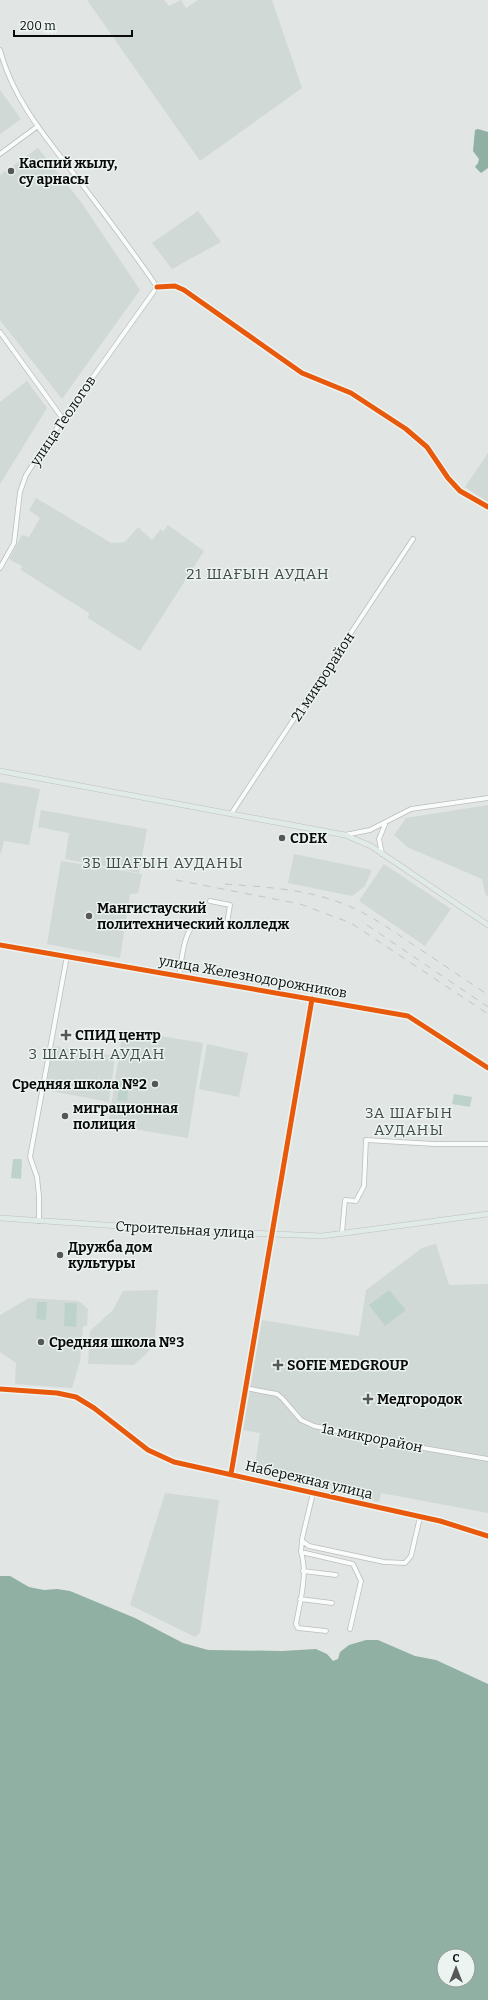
<svg xmlns="http://www.w3.org/2000/svg" width="488" height="2000" font-family="Bitter,serif">
<rect width="100%" height="100%" fill="#e1e5e3"/>
<path fill="#d0d9d6" d="M87 0H164L169 6 181 0 186 8 198 0H272L302 88 200 161Z
M0 90 21 119 0 134Z
M38 148 81 202 140 290 62 399 0 320V175Z
M198 211 221 242 172 269 152 243Z
M27 381 47 408 0 484V402Z
M488 453V502L465 487Z
M36 498 111 543 125 542 138 527 152 540 161 529 163 532 168 525 204 551 140 651 88 618 89 613 21 570 22 566 9 559 22 535 29 537 40 518 29 510Z
M0 782 40 789 29 845 4 841 1 853H0Z
M488 805V897L485 893 482 879 407 847 394 835 406 818Z
M41 810 147 829 139 873 65 859 69 833 38 827Z
M294 854 372 870 365 886 352 896 288 883Z
M61 861 142 874 138 893 130 894 120 958 47 944Z
M384 864 451 909 425 946 359 901Z
M123 1030 203 1043 188 1138 108 1125Z
M207 1044 248 1053 239 1097 199 1089Z
M52 1046 115 1056 109 1102 46 1090Z
M436 1244 449 1285 488 1284V1513L381 1493 379 1502 347 1494V1488L254 1471 260 1433 243 1430 262 1320 359 1336 366 1290 422 1248Z
M158 1290 155 1339 149 1351 134 1365 88 1364 90 1331 113 1310 123 1291Z
M29 1298 79 1301 88 1309 87 1326H83L80 1361 72 1388 15 1384 16 1363 0 1352V1315Z
M165 1493 219 1500 200 1633 195 1637 130 1605Z"/>
<path fill="#bdd2ca" d="M120 1081 129 1082 127 1101 117 1100Z
M454 1094 472 1097 470 1107 452 1104Z
M13 1159H22L21 1179 11 1178Z
M389 1290 406 1310 385 1326 369 1305Z
M37 1302H47L46 1320 36 1319Z
M65 1303H77L76 1327 64 1326Z"/>
<path fill="#90b0a4" fill-rule="evenodd" d="M478 129 488 132V168L481 173 475 167 478 163 479 159 473 151 475 130Z
M0 1576H10L29 1587 44 1590 57 1589 70 1591 135 1618 183 1643 208 1650 282 1651 316 1649 327 1654 333 1661 338 1659 340 1652 349 1645 366 1640H378L415 1656 436 1660 488 1684V2000H0ZM444 1956H468V1980H444Z"/>
<g fill="none" stroke-linecap="round" stroke-linejoin="round">
<defs>
<path id="minor" d="M0 50C13 100 47 139 78 179 105 215 132 250 157 287
M0 154 38 126
M157 287 175 286 184 290 302 373 351 393 406 429 427 447 448 478 460 491 488 507
M0 332 63 419
M0 568 14 543 20 492 26 475 63 419 157 287
M231 814 413 539
M345 835 370 830 411 809 488 798
M382 854 379 839 386 822
M0 945 408 1016 488 1068
M179 977C181 964 184 920 202 922 210 923 220 928 227 924L230 905 210 901
M39 1221V1196L37 1177 30 1157 67 956
M342 1233 345 1200 356 1201 364 1186 366 1140 434 1144H488
M245 1388 277 1394 282 1398 301 1420 314 1426 388 1442 488 1459
M0 1389 57 1393 76 1397 94 1408 148 1450 174 1462 440 1521 488 1536
M231 1474 312 999
M313 1493 302 1539V1541L309 1546 384 1562 405 1563 411 1556 420 1517
M302 1541 301 1552 353 1564 361 1581 350 1629
M301 1552C308 1574 300 1602 296 1624L298 1628 326 1631
M303 1571 336 1575
M300 1599 332 1603"/>
<path id="major" d="M0 771 345 835 371 846 488 925
M0 1218 195 1231 322 1236 488 1214"/>
</defs>
<use href="#minor" stroke="#babebc" stroke-width="5.5"/>
<use href="#major" stroke="#bfc0bf" stroke-width="6"/>
<use href="#minor" stroke="#fafbfb" stroke-width="4"/>
<use href="#major" stroke="#e0eae7" stroke-width="5"/>
<path stroke="#c4c5c4" stroke-width="1" stroke-dasharray="7 7" stroke-linecap="butt" d="M176 880 300 904 351 923 488 1014
M225 884C265 887 306 889 344 904 369 914 390 929 412 944 438 961 463 978 488 995
M367 925 488 1007"/>
<defs>
<path id="cycleway" d="M157 287 175 286 184 290 302 373 351 393 406 429 427 447 448 478 460 491 488 507
M0 945 408 1016 488 1068
M0 1389 57 1393 76 1397 94 1408 148 1450 174 1462 440 1521 488 1536
M231 1474 312 999"/>
</defs>
<use href="#cycleway" stroke="#ecf4f1" stroke-width="8"/>
<use href="#cycleway" stroke="#e8590c" stroke-width="5"/>
</g>
<g fill="#555857" stroke="#ecf4f1" stroke-width="1.5">
<circle cx="11" cy="171" r="4"/>
<circle cx="282" cy="838" r="4"/>
<circle cx="89" cy="916" r="4"/>
<path d="M64 1029h4v4h4v4h-4v4h-4v-4h-4v-4h4z"/>
<circle cx="155" cy="1084" r="4"/>
<circle cx="65" cy="1116" r="4"/>
<circle cx="60" cy="1255" r="4"/>
<circle cx="41" cy="1342" r="4"/>
<path d="M276 1359h4v4h4v4h-4v4h-4v-4h-4v-4h4z"/>
<path d="M366 1393h4v4h4v4h-4v4h-4v-4h-4v-4h4z"/>
</g>
<g text-anchor="middle" dominant-baseline="central" stroke-width="3" stroke-linejoin="round" paint-order="stroke">
<g font-size="14" font-weight="bold" fill="#0a0c0b" stroke="#ecf4f1" text-anchor="start">
<text x="19" y="163">Каспий жылу,<tspan x="19" dy="16">су арнасы</tspan></text>
<text x="290" y="838">CDEK</text>
<text x="97" y="908">Мангистауский<tspan x="97" dy="16">политехнический колледж</tspan></text>
<text x="75" y="1035">СПИД центр</text>
<text x="147" y="1084" text-anchor="end">Средняя школа №2</text>
<text x="73" y="1108">миграционная<tspan x="73" dy="16">полиция</tspan></text>
<text x="68" y="1247">Дружба дом<tspan x="68" dy="16">культуры</tspan></text>
<text x="49" y="1342">Средняя школа №3</text>
<text x="287" y="1365">SOFIE MEDGROUP</text>
<text x="377" y="1399">Медгородок</text>
</g>
<g font-size="14" fill="#0a0c0b" stroke="#ecf4f1">
<text transform="translate(63 421) rotate(-56)">улица Геологов</text>
<text transform="translate(323 677) rotate(-57)">21 микрорайон</text>
<text transform="translate(253 977) rotate(10)">улица Железнодорожников</text>
<text transform="translate(185 1230) rotate(3)">Строительная улица</text>
<text transform="translate(372 1438) rotate(11)">1а микрорайон</text>
<text transform="translate(309 1480) rotate(13)">Набережная улица</text>
</g>
<g font-size="15" letter-spacing="1" fill="#424946" stroke="#ecf4f1">
<text x="258" y="574">21 ШАҒЫН АУДАН</text>
<text x="163" y="863">3Б ШАҒЫН АУДАНЫ</text>
<text x="97" y="1054">3 ШАҒЫН АУДАН</text>
<text x="409" y="1113">3А ШАҒЫН<tspan x="409" dy="17">АУДАНЫ</tspan></text>
</g>
</g>
<g transform="translate(456 1968)"><circle r="19" fill="#ecf4f1" stroke="#929795"/>
<path d="M0-3L7 15L0 10L-7 15Z" fill="#555857"/>
<text y="-6" font-size="11" font-weight="bold" text-anchor="middle" fill="#0a0c0b">С</text>
</g>
<path d="M14 30v6h118v-6" fill="none" stroke="#0a0c0b" stroke-width="2"/>
<text x="20" y="30" font-size="12" fill="#0a0c0b" stroke="#ecf4f1" stroke-width="3" paint-order="stroke">200 m</text>
</svg>
